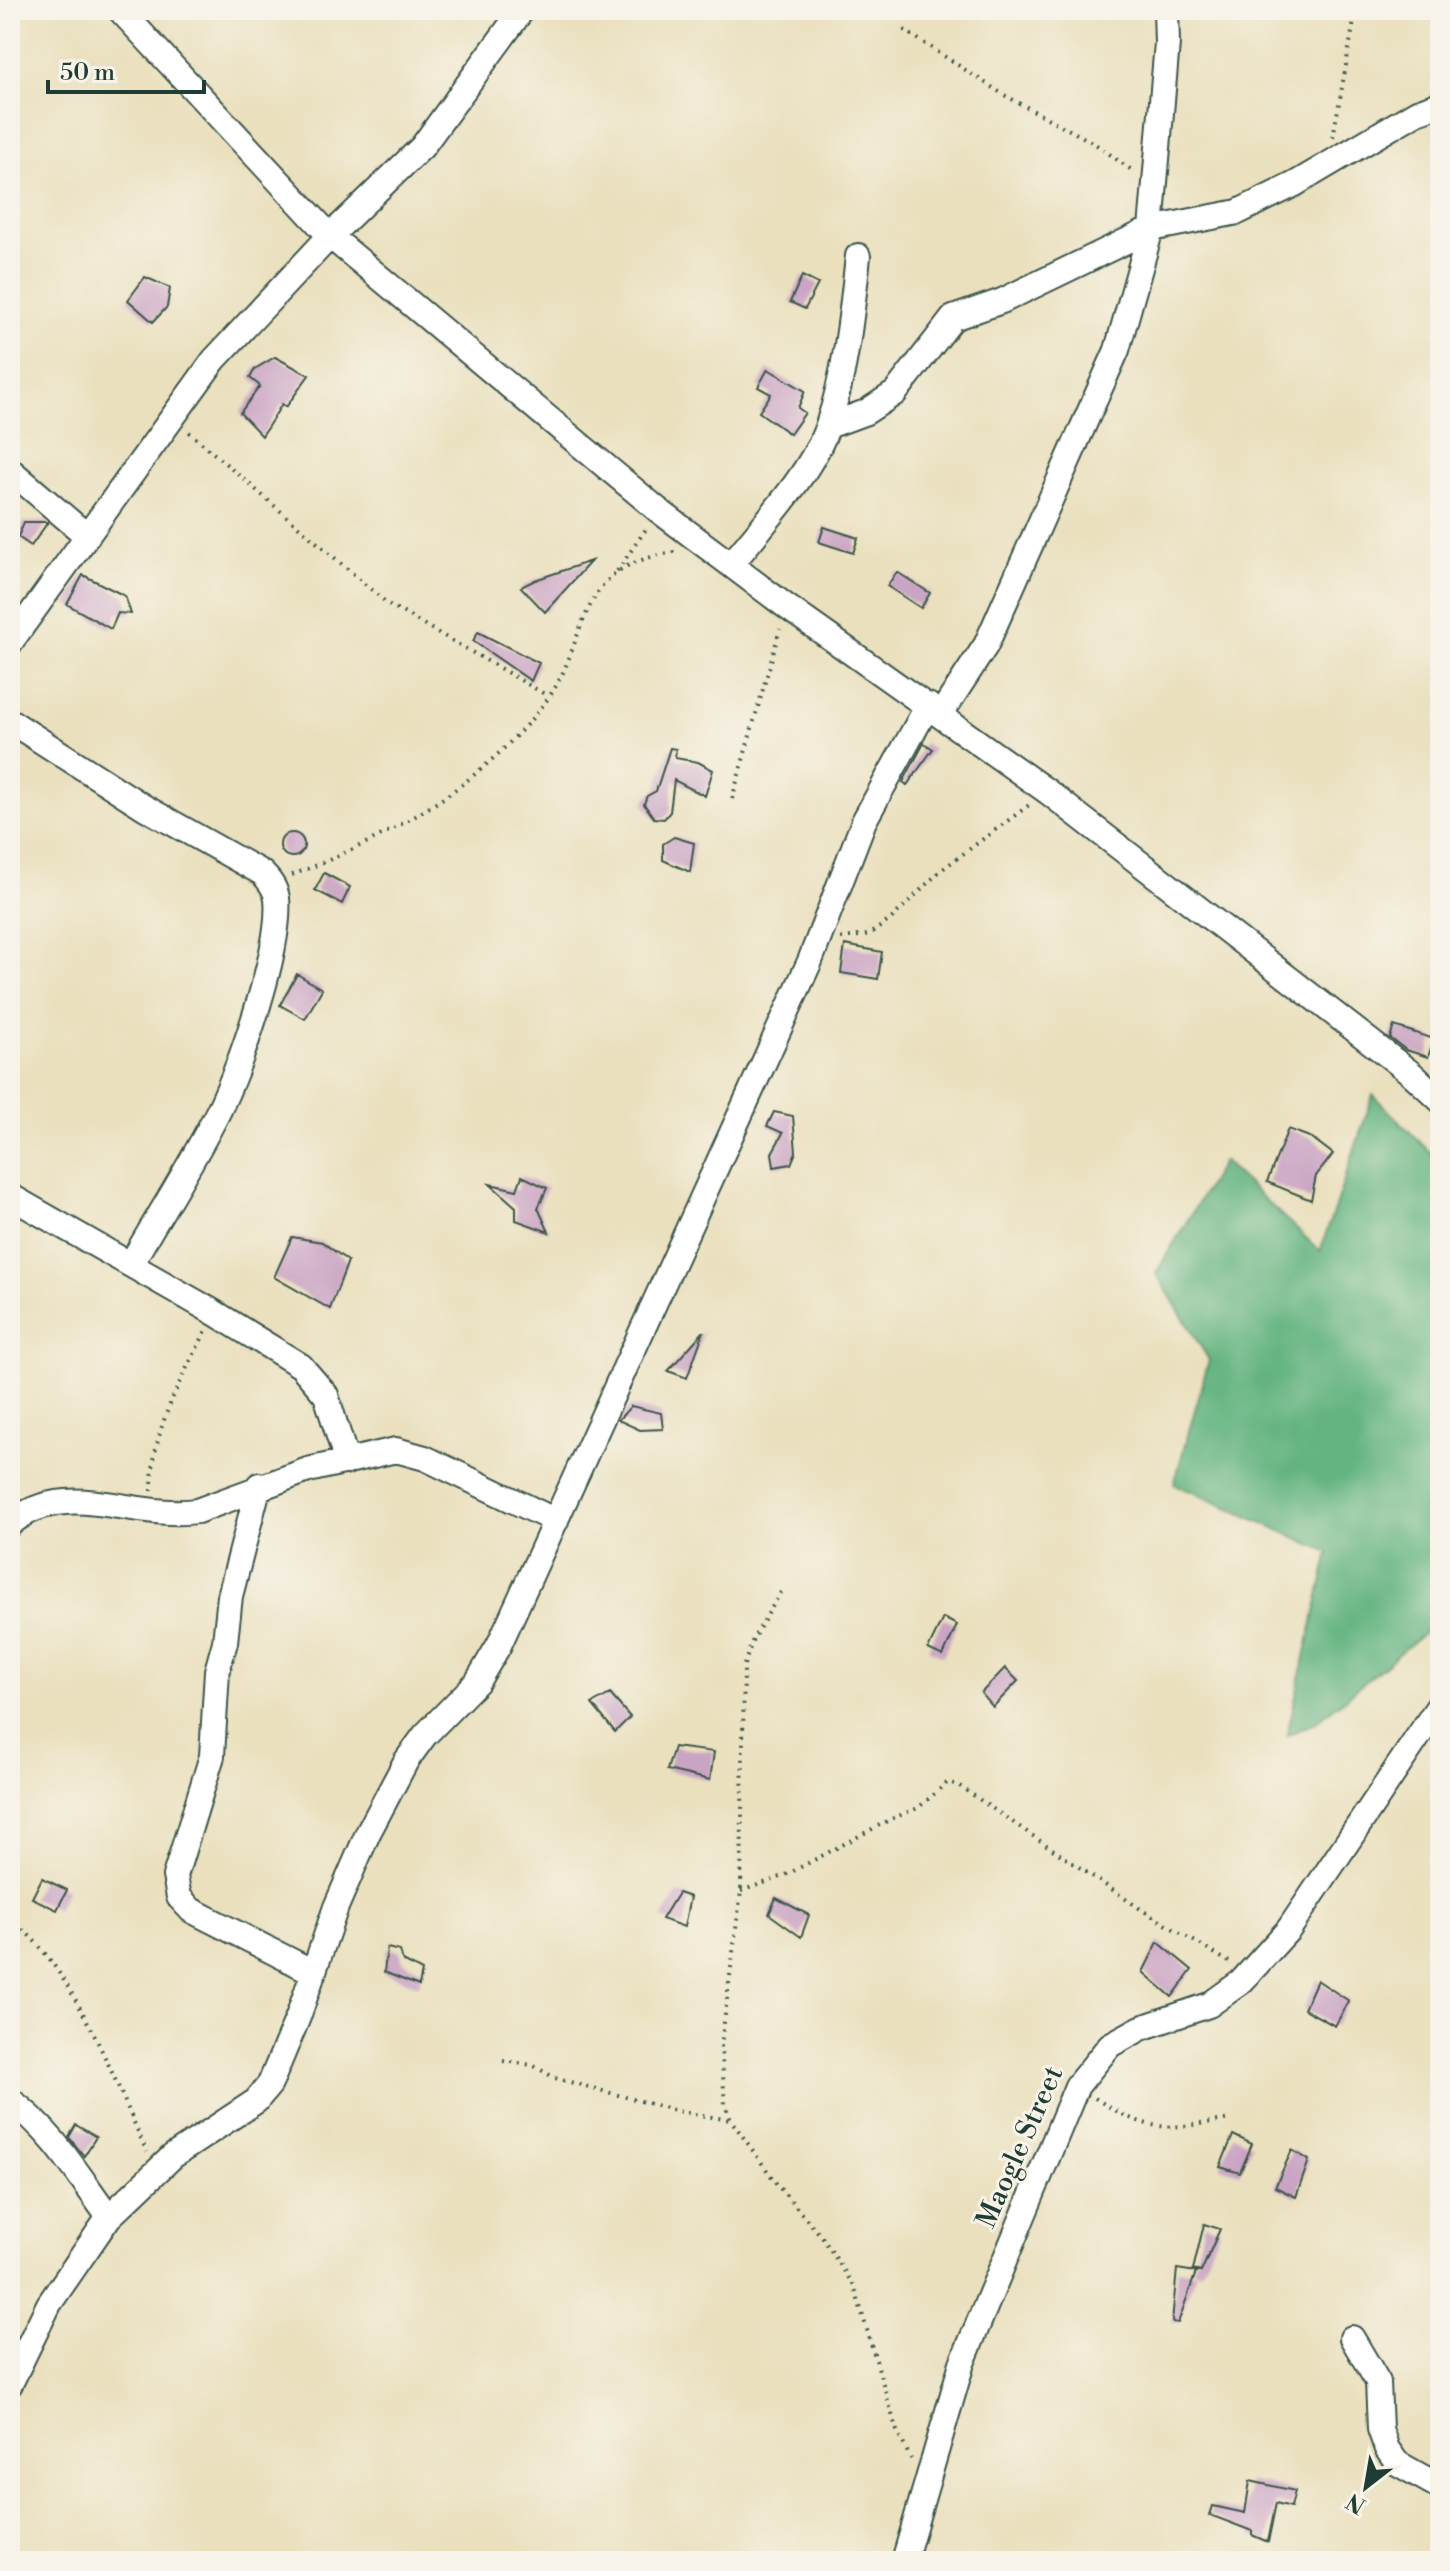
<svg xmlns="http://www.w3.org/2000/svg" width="1450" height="2571" font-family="'Libre Bodoni',serif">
<rect width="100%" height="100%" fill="#f7f3e8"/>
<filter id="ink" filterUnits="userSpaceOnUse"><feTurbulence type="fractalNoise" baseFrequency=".0125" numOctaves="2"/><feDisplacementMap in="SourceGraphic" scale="16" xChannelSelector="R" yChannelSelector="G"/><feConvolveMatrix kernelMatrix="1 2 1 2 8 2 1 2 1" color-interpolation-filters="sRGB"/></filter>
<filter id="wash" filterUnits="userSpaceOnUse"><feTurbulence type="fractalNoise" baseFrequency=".006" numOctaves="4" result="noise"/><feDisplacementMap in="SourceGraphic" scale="32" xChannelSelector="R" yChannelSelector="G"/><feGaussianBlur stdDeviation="1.8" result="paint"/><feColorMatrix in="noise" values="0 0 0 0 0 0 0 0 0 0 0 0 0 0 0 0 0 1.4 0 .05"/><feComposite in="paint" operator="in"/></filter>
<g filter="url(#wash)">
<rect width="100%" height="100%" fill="#eae0be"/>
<path fill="#63b480" stroke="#41785a" stroke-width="2" d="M1373 1095 1440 1162V1620L1315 1723 1287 1735 1329 1552 1174 1484 1209 1360 1156 1273 1223 1161 1320 1251Z"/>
<g id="blocks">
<path fill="#caa4c4" d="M802 276 818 284 805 309 790 302Z
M145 277 170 288 167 307 153 322 128 300Z
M275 357 309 375 286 407 282 404 262 436 240 413 260 386 250 378 255 369Z
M768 369 805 391 798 408 805 413 790 434 759 412 771 394 758 387Z
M24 522H48L31 546 18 537Z
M824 527 858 538 853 553 819 542Z
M591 561 545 612 521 587 535 580Z
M897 572 930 593 921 608 887 586Z
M83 575 125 596 131 614 118 613 111 629 67 604Z
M478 632 539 663 531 681 473 641Z
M924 743 933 749 907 785 903 782Z
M670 748 676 749 675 758 698 762 713 770 705 796 674 780 670 812 664 819 654 818 644 804 647 796 656 791Z
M280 845a12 12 0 1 1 24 0a12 12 0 1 1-24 0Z
M674 837 694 843 690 872 663 860V844Z
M324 873 350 887 342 904 315 890Z
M845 945 882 952 878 979 841 973Z
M297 974 322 989 305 1019 280 1005Z
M1394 1026 1434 1039 1428 1057 1406 1050 1390 1038Z
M774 1112 793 1116 796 1152 791 1164 774 1167 772 1153 783 1133 767 1126Z
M1288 1129 1312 1138 1333 1154 1316 1176 1311 1200 1267 1182Z
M522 1176 547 1188 538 1208 549 1232 516 1220V1207L490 1184 517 1190Z
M292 1237 322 1242 348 1261 330 1309 274 1277Z
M704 1331 687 1378 668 1371Z
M631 1406 661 1413 663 1429 640 1430 618 1420Z
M943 1618 957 1625 943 1656 928 1649Z
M1005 1668 1018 1681 993 1707 981 1693Z
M610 1694 630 1717 615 1732 592 1704Z
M674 1747 714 1752 710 1780 667 1770Z
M42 1878 67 1890 57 1910 32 1898Z
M678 1893 690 1897 684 1927 662 1919Z
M776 1898 809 1915 801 1937 769 1914Z
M1158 1942 1192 1970 1172 1997 1143 1972Z
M387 1948 400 1951 403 1961 422 1971 419 1986 384 1972Z
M1317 1980 1349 2001 1335 2026 1304 2009Z
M76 2125 96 2137 84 2156 69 2137Z
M1233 2135 1252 2144 1240 2173 1220 2167Z
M1292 2150 1309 2160 1296 2197 1275 2187Z
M1204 2224 1220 2229 1201 2272 1193 2270Z
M1177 2269 1196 2272 1178 2323 1172 2322Z
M1250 2481 1295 2491 1291 2507 1276 2503 1268 2542 1252 2535V2531L1210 2515 1213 2506 1245 2513Z"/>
</g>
</g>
<g filter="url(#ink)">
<use href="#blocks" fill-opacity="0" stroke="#3d5549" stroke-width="2"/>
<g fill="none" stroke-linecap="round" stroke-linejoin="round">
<defs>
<path id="minor" d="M120 10 330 236 658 510 787 607 1048 792 1412 1074 1440 1100
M828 426 866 412 895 393 953 318 1002 301 1151 229 1238 212 1295 184 1417 112 1440 104
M10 470 87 536
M731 565C762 525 812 473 828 425 846 372 852 312 858 256
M10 643 214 360 330 236 422 147 522 10
M941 714 986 645 1117 350 1151 229 1167 43 1166 10
M10 721 144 807 262 873C269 880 275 887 277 898 282 947 241 1064 219 1110 193 1162 160 1213 131 1264
M10 1196 215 1313 301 1366 326 1395 347 1462
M259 1485 230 1596 225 1642 217 1671 212 1756 175 1876 179 1897 191 1910 313 1972
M10 1524C65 1477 133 1520 197 1511L308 1470 396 1450 425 1458 556 1521
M10 2100C53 2131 78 2175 109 2217
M1352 2338 1378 2382 1380 2429 1387 2449 1397 2463 1440 2487
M10 2384 49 2304 109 2217 173 2156 256 2101 270 2084 298 2017 336 1907 368 1833 406 1761 425 1735 477 1682 499 1645 810 961 864 821 928 705
M904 2561 962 2363 1077 2086 1110 2045 1141 2028 1209 2005 1241 1982 1289 1929 1440 1704"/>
</defs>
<use href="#minor" stroke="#3d5549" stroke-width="28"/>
<path stroke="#3d5549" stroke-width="4" stroke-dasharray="2 6" stroke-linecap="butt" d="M904 30 1004 95 1094 143 1133 171
M1333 137 1356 10
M189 432 388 604 548 696
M617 571 646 529
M732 799 780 629
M292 875C377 842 455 801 518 734 531 720 547 702 556 686 577 650 582 599 616 573 633 560 658 555 679 551
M841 938 868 935 890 920 940 871 1029 805
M152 1491C151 1431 179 1383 206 1331
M781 1592 753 1639 744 1665 741 1891 721 2045 725 2105 731 2120 779 2187 822 2237 854 2286 897 2431 911 2459
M741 1891 784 1876 891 1819 918 1808 948 1782 958 1785 1142 1910 1229 1962
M10 1920C68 1956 118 2088 147 2152
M10 1953 23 1928
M503 2061 532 2065 555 2078 681 2112 731 2120
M1095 2098C1151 2135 1168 2129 1231 2119"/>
<use href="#minor" stroke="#fff" stroke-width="24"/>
</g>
</g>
<g text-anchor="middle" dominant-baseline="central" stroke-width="6" stroke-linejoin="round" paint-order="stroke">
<g font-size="28" fill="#1f3d34" stroke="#f7f3e8">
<text transform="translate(1020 2147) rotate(-66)">Maogle Street</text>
</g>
</g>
<rect width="1450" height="2571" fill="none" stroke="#f7f3e8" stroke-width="40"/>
<g transform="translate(1366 2487) rotate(211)" stroke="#f7f3e8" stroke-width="6" paint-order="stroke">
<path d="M0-6L14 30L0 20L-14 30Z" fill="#1f3d34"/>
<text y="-12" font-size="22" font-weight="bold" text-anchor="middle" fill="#1f3d34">N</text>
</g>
<path d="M48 80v12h156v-12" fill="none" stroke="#1f3d34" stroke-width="4"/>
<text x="60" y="80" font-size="24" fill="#1f3d34" stroke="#f7f3e8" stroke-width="6" paint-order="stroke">50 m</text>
</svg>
